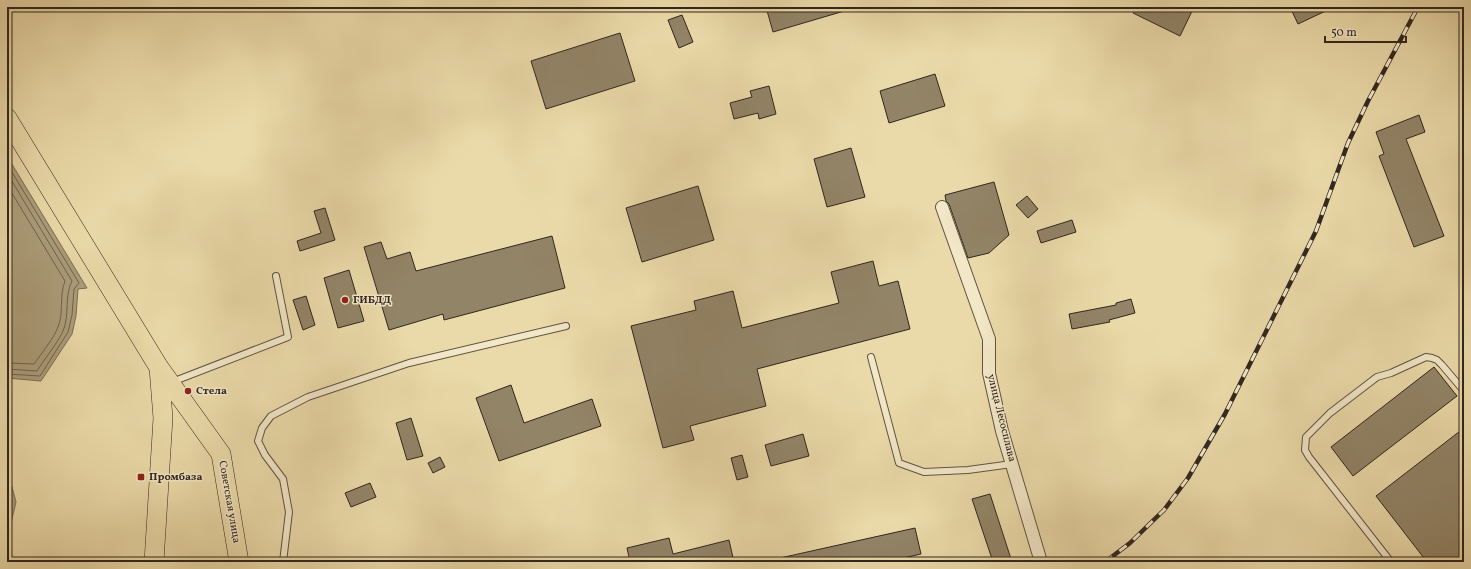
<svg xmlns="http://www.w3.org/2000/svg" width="1471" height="569" font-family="Vollkorn,serif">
<rect width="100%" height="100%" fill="#ebdaa9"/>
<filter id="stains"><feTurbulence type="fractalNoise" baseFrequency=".005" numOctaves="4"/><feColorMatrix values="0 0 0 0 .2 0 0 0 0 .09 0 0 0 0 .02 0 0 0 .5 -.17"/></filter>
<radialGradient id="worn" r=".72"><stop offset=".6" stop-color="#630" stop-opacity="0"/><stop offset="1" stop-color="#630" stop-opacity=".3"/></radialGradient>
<path fill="#ac9d7a" stroke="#7b6d56" d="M7 156 87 288 78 289 76 316 72 334 41 381 7 378Z
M7 468 16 502 7 540Z"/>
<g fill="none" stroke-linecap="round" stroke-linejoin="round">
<path stroke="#6e624c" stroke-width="1" d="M7 164 79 283 74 289 72 315 68 332 40 376 7 374
M7 173 72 281C64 296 70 315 63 331 57 344 45 358 37 371L7 369
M7 185 65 281C59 296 64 313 58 327 54 338 41 354 34 364L7 363
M7 483 12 502 7 523"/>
</g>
<path fill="#928467" stroke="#31261f" d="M766 7H851V9L773 32Z
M1136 7H1194L1180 36 1133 13Z
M1290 7H1334L1298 24Z
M682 15 693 42 679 48 668 20Z
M620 33 635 81 546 109 531 61Z
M935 74 945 106 889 123 880 91Z
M769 86 776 114 759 119 758 113 734 119 730 103 752 97 750 91Z
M1419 115 1425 132 1406 139 1444 236 1414 247 1379 156 1384 154 1376 132Z
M851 148 865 197 827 207 814 159Z
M994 182 1009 235 989 253 968 258 949 204 946 201 945 195Z
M698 186 714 240 642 262 626 208Z
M1027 196 1038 209 1028 218 1016 205Z
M325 208 335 240 300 251 297 241 321 233 314 211Z
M1072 220 1076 232 1041 243 1037 231Z
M552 236 565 288 444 320 443 314 389 330 364 247 381 242 387 259 410 252 416 271Z
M873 261 879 286 898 281 910 329 757 369 766 406 690 426 694 440 663 448 631 326 696 310 694 301 733 291 742 328 839 303 831 272Z
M349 270 364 321 338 328 324 278Z
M306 296 315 325 303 330 293 300Z
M1131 299 1135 313 1109 320 1110 322 1072 329 1069 314 1116 305V303Z
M1434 367 1457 396 1353 476 1331 447Z
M511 385 524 423 592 399 601 426 499 461 476 398Z
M411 418 423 456 407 460 396 423Z
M1464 428V562H1427L1376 496Z
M803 434 809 456 771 466 765 445Z
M742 455 748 477 737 480 731 458Z
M440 457 445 467 433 473 428 463Z
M370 483 376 497 351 507 345 493Z
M990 494 1012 562H993L972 499Z
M915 528 921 554 886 562H781L780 558Z
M669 538 673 554 729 540 734 562H630L627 548Z"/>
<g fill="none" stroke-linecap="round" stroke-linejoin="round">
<defs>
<path id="lane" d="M871 357 899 463 924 472 968 470 1012 464
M172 382 288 337 276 276
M283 562 289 512 283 479 265 455 258 441 262 428 271 416 308 397 409 363 566 326
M1391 562 1309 457 1305 450 1306 437 1330 413 1377 377 1391 373 1426 357 1432 358 1437 360 1442 365 1464 391"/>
<path id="street" d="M942 207 989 339V373L1002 431 1041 562"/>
<path id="primary" d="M7 118 158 366 221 454 239 562
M154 562 163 418 159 368"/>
</defs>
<use href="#lane" stroke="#605342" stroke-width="8"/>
<use href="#street" stroke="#605342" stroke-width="14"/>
<use href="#primary" stroke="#31261f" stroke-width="20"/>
<use href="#lane" stroke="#f2e7c7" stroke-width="6"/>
<use href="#street" stroke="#f2e7c7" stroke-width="12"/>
<use href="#primary" stroke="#ebdaa9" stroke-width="19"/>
<defs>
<path id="rail" d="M1105 562 1130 543 1164 510 1188 478 1225 414 1316 231 1348 143 1368 101 1418 7"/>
</defs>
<use href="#rail" stroke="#31261f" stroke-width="4.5"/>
<use href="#rail" stroke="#f2e7c7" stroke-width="3" stroke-dasharray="9" stroke-linecap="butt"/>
</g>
<g fill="#8f2418" stroke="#f2e7c7" stroke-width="1.5">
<circle cx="345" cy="300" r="4"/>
<circle cx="188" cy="391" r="4"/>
<rect x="137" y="473" width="8" height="8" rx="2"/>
</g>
<g text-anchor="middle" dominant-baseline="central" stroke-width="3" stroke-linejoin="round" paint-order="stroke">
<g font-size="11" font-weight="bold" fill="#31261f" stroke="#f2e7c7" text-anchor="start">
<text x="353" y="300">ГИБДД</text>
<text x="196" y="391">Стела</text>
<text x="149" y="477">Промбаза</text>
</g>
<g font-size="11" fill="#31261f" stroke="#f2e7c7">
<text transform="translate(1001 418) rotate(76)">улица Лесосплава</text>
<text transform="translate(229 502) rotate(80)">Советская улица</text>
</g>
</g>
<rect width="1471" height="569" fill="none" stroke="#ebdaa9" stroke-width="24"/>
<rect x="8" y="8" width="1455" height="553" fill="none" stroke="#31261f" stroke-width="2"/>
<rect x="12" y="12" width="1447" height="545" fill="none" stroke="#31261f"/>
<path d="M1325 36v6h81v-6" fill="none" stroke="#31261f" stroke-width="2"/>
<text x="1331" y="36" font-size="12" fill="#31261f" stroke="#f2e7c7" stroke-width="3" paint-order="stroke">50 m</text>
<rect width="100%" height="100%" filter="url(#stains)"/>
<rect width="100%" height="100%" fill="url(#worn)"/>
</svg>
